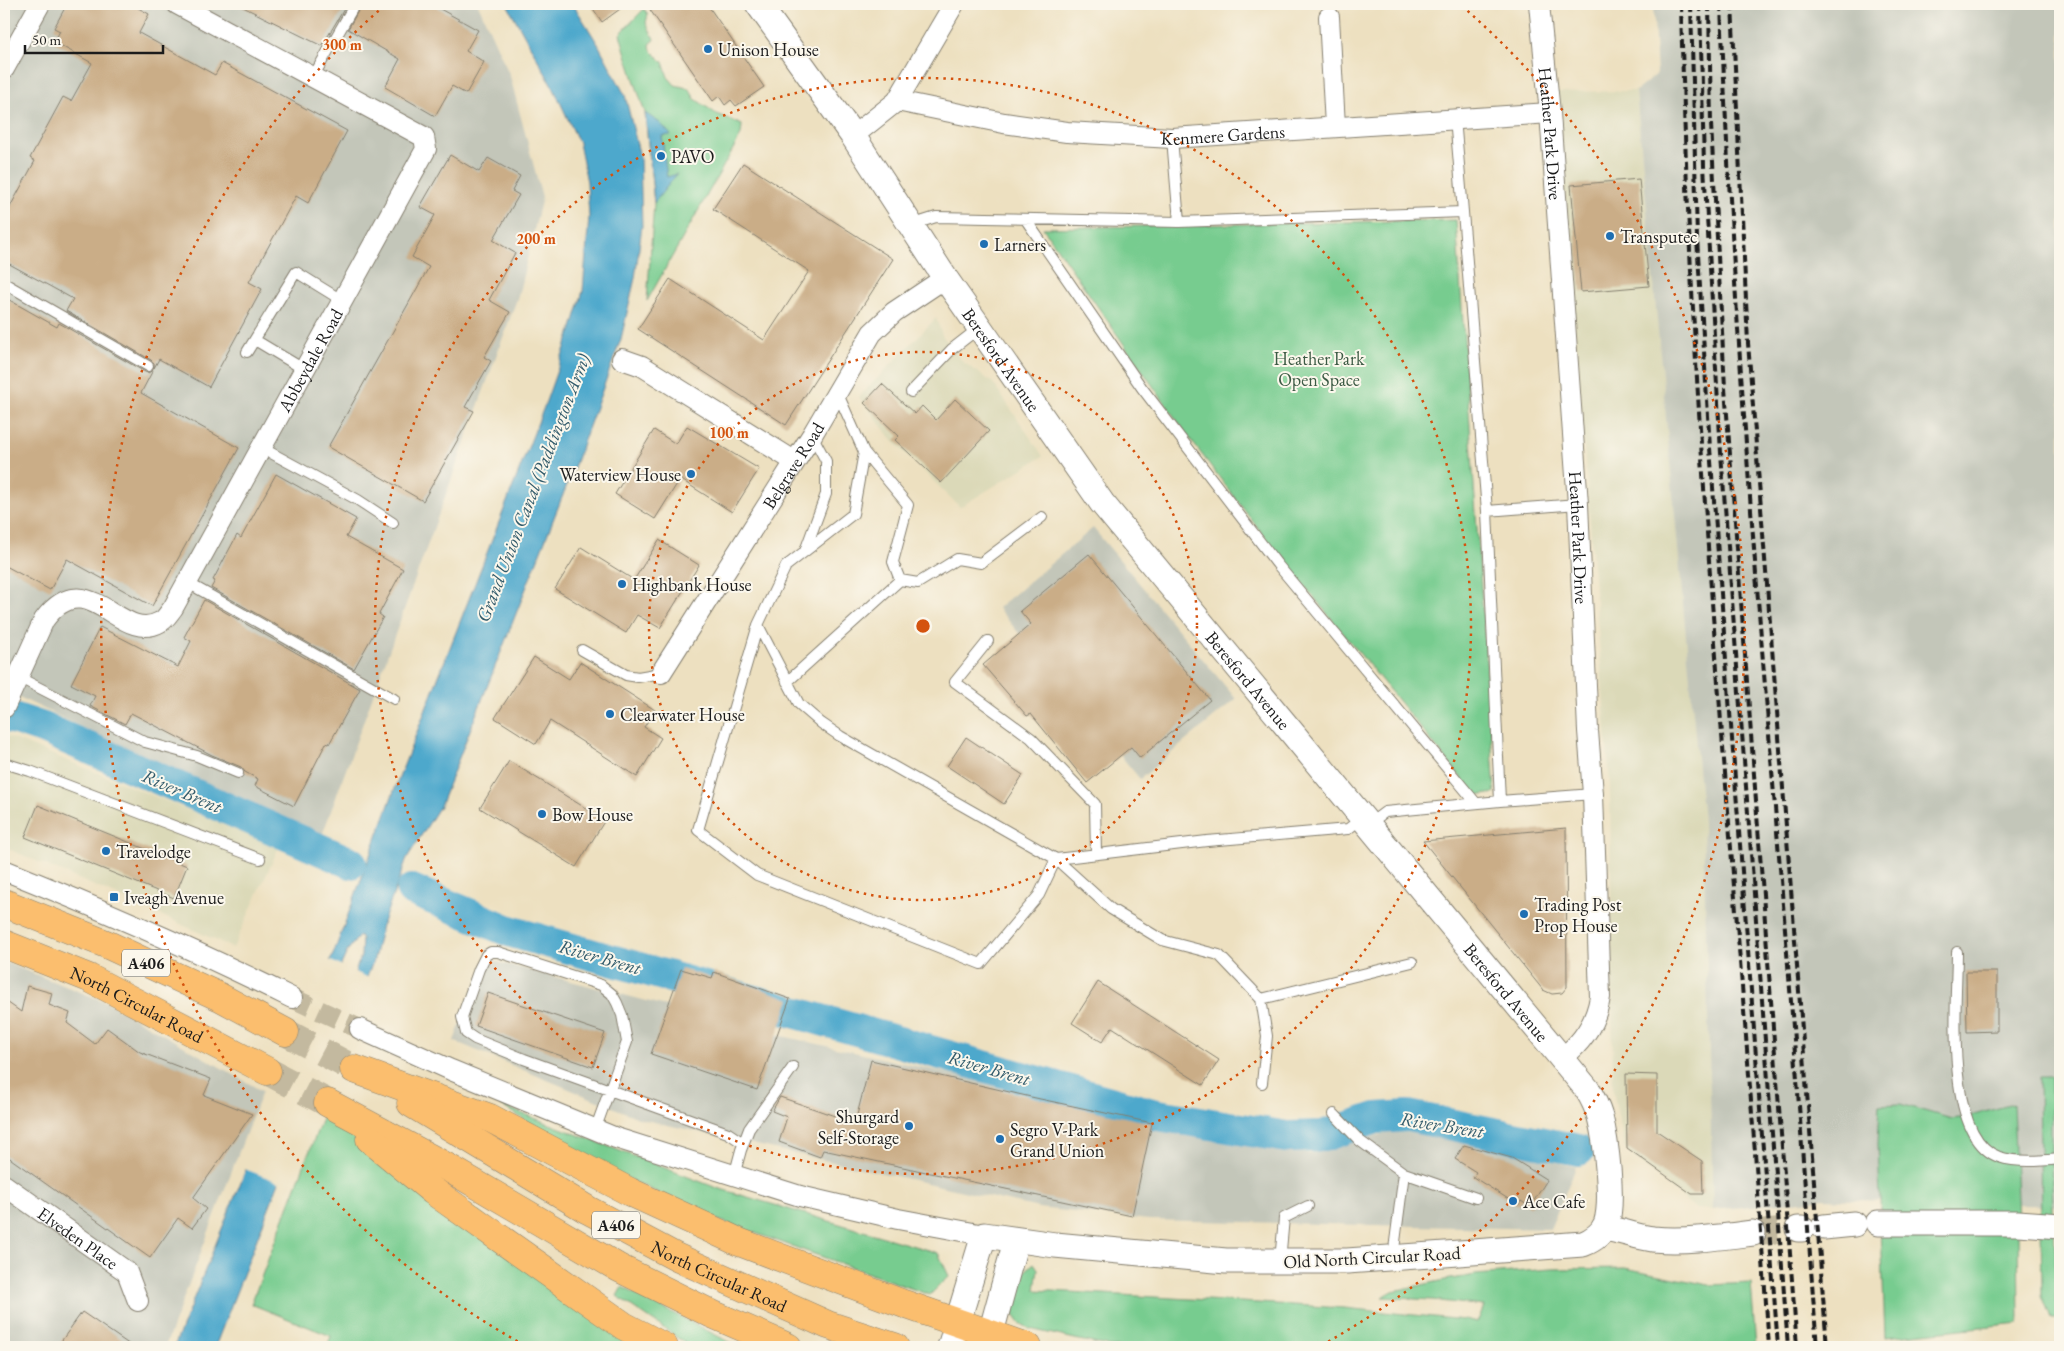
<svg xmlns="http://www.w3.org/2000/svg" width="2064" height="1351" font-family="'EB Garamond',serif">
<rect width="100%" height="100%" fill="#fbf7ec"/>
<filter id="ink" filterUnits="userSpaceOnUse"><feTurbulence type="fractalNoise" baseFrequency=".02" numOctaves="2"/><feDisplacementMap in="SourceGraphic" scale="10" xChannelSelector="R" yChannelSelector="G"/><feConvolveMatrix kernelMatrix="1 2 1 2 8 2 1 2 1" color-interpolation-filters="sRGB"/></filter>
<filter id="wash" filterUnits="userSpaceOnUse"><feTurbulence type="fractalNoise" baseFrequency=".0096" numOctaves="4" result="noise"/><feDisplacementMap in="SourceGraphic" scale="20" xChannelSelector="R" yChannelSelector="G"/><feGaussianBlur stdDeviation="1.12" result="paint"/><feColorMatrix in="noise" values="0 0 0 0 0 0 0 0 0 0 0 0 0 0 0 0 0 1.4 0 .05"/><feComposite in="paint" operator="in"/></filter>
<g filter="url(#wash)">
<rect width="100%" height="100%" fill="#ede0c0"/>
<path fill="#dbd9b8" d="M1636 91 1703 822 1713 1210 1696 1209 1626 1150 1613 1092 1610 785 1557 92Z
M936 318 942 335 963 362 993 383 1043 456 960 507 894 442 859 397Z
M4 735 279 847 233 948 148 909 4 847Z"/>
<path fill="#c3c6b9" d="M4 4H478L510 76 542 197 518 296 320 841 4 690Z
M1653 4H2060V1206L1822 1199 1713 1210 1703 822 1636 91 1657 74Z
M1093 528 1236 699 1140 779 998 608Z
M486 959 773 1034 1309 1154 1390 1132 1441 1134 1576 1167 1550 1229 1149 1220 1039 1208 641 1119 454 1041Z
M4 962 108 1003 262 1091 165 1347H4Z"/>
<path fill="#77cc8f" stroke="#4a7456" d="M644 9 648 14 646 23 654 39 650 45 651 50 663 62 668 77 675 85 687 88 691 91 694 98 715 113 742 125 741 135 647 301 654 203 645 113 627 58 620 34Z
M1456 220 1495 793 1476 796 1267 540 1187 435 1043 228Z
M2039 1077H2051V1160L2058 1319H2051L2042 1296Z
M328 1103 664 1347H327L331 1336 251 1304Z
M1900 1104 1952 1119 1967 1117 2013 1104 2018 1223 2019 1323 1885 1337 1878 1143 1880 1105Z
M500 1105 717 1188 938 1253 949 1276 930 1295 704 1215 600 1165Z
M1034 1263 1038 1269 1035 1290 1344 1308 1464 1320 1477 1323 1484 1306 1432 1300 1382 1297 1393 1291 1445 1280 1475 1275 1551 1269 1625 1268 1709 1285 1751 1283 1756 1347H1111L1030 1329 1020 1323 1014 1315 1013 1306 1024 1272Z
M622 1287 739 1347H691L617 1296Z"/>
<path fill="#4ea8cc" stroke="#356274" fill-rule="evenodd" d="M507 4H573L598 44 625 95 640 157 642 226 635 278 621 339 576 462 440 806 407 858 382 925 374 959 367 977 292 1161 279 1182 215 1347H174L336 947 395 788 544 407 572 328 583 291 589 217 587 182 579 143 554 89ZM359 936 362 938 361 956 355 972 276 1162 265 1176 261 1174 263 1156 341 965 348 950Z
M645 113 660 123 671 135 662 136 667 177 677 174 654 203Z"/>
<path fill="#ede0c0" d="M328 960 343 966 265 1157 263 1173 274 1161 353 971 369 978 294 1162 281 1183 242 1168Z"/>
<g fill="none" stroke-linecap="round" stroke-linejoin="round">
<path stroke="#4ea8cc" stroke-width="32" d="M13 718 43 728 351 863
M412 890 509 931 1152 1114 1287 1137 1323 1136 1376 1118 1408 1116 1579 1150"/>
</g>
<g id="blocks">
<path fill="#caad87" d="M67 4H131L149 14 139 33 215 75 222 63 347 131 308 203 296 196 249 282 262 289 209 387 159 359 154 368V363L151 360 66 311 73 299 4 261V218L35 161 30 158 63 97 71 101 92 63 54 42 60 31 54 28Z
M237 4H347L322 46Z
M362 4H431L478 30 466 51 484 62 466 94 452 86 435 116 385 87 400 59 348 29Z
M590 4H627L602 22Z
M646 4H707L764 87 736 106 731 100 725 105 719 96 713 101Z
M450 155 479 172 488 158 520 176 512 191 519 195 493 240 515 253 489 300 510 312 484 357 491 361 465 407 474 411 423 501 328 447 429 267 412 257 435 215 420 207Z
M743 163 893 259 786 425 638 329 670 279 764 340 809 271 713 209Z
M1639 179 1649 286 1581 292 1571 185Z
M4 297 57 327 59 323 145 372 148 373 153 370 141 393 239 448 152 606 67 559 50 590 4 565Z
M882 384 915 414 922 406 936 420 955 399 989 431 941 483 895 440 899 436 864 403Z
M687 426 759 469 732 512 680 479 655 519 615 494 654 430 676 444Z
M276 474 356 519 346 537 403 569 379 614 383 617 354 669 211 588 215 581 213 580 237 535 241 538Z
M659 540 699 565 660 628 637 615 626 633 555 589 581 547 634 580Z
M1089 554 1210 700 1140 758 1131 747 1087 783 1031 714 1027 716 983 665 1031 624 1020 611Z
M204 600 360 689 329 744 326 743 294 806 255 786 258 779 245 772 241 767 212 755 131 713 125 724 90 706 95 696 71 684 100 627 178 667 191 641 184 637Z
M534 657 569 679 580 662 655 710 644 727 661 738 637 777 550 721 536 744 495 718Z
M966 737 1023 775 1004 804 947 766Z
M509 761 605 820 576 867 480 808Z
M38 805 187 866 174 898 25 837Z
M1566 828 1567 987 1562 993 1552 994 1543 990 1423 841Z
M681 969 712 978 714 972 790 999 757 1090 651 1054Z
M1966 972H1997V1031L1967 1032Z
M1098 982 1219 1060 1203 1085 1112 1027 1102 1042 1072 1023Z
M27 986 52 993 49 1005 70 1013 67 1023 95 1044 107 1028 140 1052 211 1079 204 1095 252 1114 193 1198 206 1209 192 1228 178 1218 150 1258 4 1154V1000L21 1012Z
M488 993 605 1033 593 1067 476 1026Z
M871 1060 1031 1097 1152 1123 1132 1216 823 1150 820 1157 779 1142 787 1117 772 1111 780 1097 855 1123Z
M1626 1074 1657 1075V1131L1702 1161 1703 1194H1692L1627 1148Z
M1464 1145 1512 1158 1547 1180 1530 1207 1521 1201 1518 1205 1473 1177 1476 1172 1455 1159Z
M82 1312 133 1347H57Z"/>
</g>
</g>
<g filter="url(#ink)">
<use href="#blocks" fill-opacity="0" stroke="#847e6e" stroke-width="1"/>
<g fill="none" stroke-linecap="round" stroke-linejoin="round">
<path stroke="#c3b99f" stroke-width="20" stroke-dasharray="20 10" stroke-linecap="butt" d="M292 998 360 1029"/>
<path stroke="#c3b99f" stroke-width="25" stroke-dasharray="25 12" stroke-linecap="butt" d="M1753 1233 1798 1229"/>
<path stroke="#c3b99f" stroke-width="28" stroke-dasharray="28 14" stroke-linecap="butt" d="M285 1032 345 1064
M267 1071 328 1103"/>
<defs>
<path id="service" d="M313 77 355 4
M1455 118 1463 212
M1172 138 1179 222
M1026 220 1142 388 1277 564 1476 803
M911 225 936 217 1179 222 1463 212 1487 511 1500 801
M4 283 148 366
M255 340 305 370
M247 352 296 272 343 301
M837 392 864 452 908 505 893 562 900 580 918 583 957 559 981 563 1042 517
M911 392 952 349 979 328
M262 448 358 500 393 523
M864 452 853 514 786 566 758 625 698 830 757 875 981 964 1039 895 1056 859 1111 909 1162 940 1219 955 1261 999 1267 1036 1262 1083
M1487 511 1578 504
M805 551 826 494V461L812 435
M188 583 394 699
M758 625 799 704 821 723 840 736 1056 859 1207 841 1348 829 1362 818
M988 641 955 682 1031 738 1095 804 1096 854
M582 650 626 675 638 677 661 673
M18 677 145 742 197 756 238 773
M787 682 900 580
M4 763 30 771 260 859
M1369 824 1385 812 1500 801 1593 794
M1957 952C1957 1000 1943 1137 1999 1157 2017 1163 2041 1161 2060 1159
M1261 999 1412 962
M1334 1114 1360 1141 1404 1173
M595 1130 627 1042 622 1015 617 1003 612 994 601 985 498 952H491L486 955 479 969 462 1017 466 1033 475 1039 524 1059 728 1133 743 1143
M734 1176 741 1150 749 1129 793 1067
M1393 1257 1404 1173 1476 1198
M1280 1261 1284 1218 1308 1206"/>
<g id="minor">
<path id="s1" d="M1539 4 1550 113 1578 504 1588 731 1593 794 1600 997C1596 1023 1583 1042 1562 1058"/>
<path d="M1329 17 1335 126"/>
<path d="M4 69 40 4"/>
<path id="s2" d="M897 101 1004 123 1067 132 1172 138 1550 113"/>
<path d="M853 136 897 101 954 4"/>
<path d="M622 359 642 366 794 461"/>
<path id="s3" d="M661 673 812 435 872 333 894 312 945 278"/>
<path id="s4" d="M4 708 44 620C88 561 120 645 160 622 165 620 169 613 173 608L426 149 424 137 177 4"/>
<path d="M4 870C101 909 198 951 292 998"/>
<path d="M360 1029 451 1070 616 1138 800 1196 898 1219 984 1235"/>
<path id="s5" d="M4 1185 127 1272 138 1301"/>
</g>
<g id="tertiary">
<path id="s6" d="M758 4 853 136 945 278 1102 503 1587 1089C1592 1097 1597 1107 1600 1117 1606 1140 1614 1202 1606 1224 1602 1234 1593 1240 1583 1244L1347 1261H1226L1055 1245 984 1235 950 1347"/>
<path d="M1878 1223H2018L2060 1226"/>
<path d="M1824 1227 1854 1224"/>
<path d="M1604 1228C1621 1230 1636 1237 1653 1239 1686 1242 1720 1237 1753 1233"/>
<path d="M1798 1229H1802"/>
<path d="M987 1347 1016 1241"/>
</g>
<g id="trunk">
<path d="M4 903 106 944 220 997 285 1032"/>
<path id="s7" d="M4 944 89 978 267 1071"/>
<path d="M354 1069 490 1118 630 1192 739 1242 904 1304 1028 1347"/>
<path d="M328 1103 447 1167 619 1268 712 1314 788 1347"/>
<path id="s8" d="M411 1103 588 1210 676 1257 828 1325 895 1347"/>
<path d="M370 1139 433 1191 624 1326 664 1347"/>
</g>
</defs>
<use href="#service" stroke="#847e6e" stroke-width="12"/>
<use href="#minor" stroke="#847e6e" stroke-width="22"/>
<use href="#tertiary" stroke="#847e6e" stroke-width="27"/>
<use href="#trunk" stroke="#847e6e" stroke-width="29"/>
<use href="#service" stroke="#fff" stroke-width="10"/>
<use href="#minor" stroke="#fff" stroke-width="20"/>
<use href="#tertiary" stroke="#fff" stroke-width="25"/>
<use href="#trunk" stroke="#fbbe6e" stroke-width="28"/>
<path stroke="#1c1c1c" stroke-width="4" stroke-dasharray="8 4" stroke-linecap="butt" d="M1681 4C1691 453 1739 899 1769 1347
M1691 4 1697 238 1710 448 1778 1347
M1700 4 1704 166 1721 453 1788 1347
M1709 4 1711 124 1725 388 1797 1347
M1721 4C1732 313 1760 621 1785 929 1797 1068 1806 1208 1817 1347
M1732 4 1748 343 1827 1347"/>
</g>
</g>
<g fill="none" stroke="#d4530e" stroke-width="2.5" stroke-dasharray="2.5 5">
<circle cx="923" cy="626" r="274"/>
<circle cx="923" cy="626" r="548"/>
<path d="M524 1345A822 822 0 0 1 384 6M1462 6A822 822 0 0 1 1322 1345"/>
</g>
<g fill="#1f6fb2" stroke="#fbf7ec" stroke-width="2">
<circle cx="708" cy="49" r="5"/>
<circle cx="661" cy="156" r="5"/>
<circle cx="1610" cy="236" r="5"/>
<circle cx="984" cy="244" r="5"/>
<circle cx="691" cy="474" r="5"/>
<circle cx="622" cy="584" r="5"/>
<circle cx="610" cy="714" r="5"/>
<circle cx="542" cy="814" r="5"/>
<circle cx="106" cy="851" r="5"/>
<rect x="109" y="892" width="10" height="10" rx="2.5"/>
<circle cx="1524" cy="914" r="5"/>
<circle cx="909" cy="1126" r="5"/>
<circle cx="1000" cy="1139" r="5"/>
<circle cx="1513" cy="1201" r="5"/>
</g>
<g text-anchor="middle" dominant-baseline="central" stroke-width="4" stroke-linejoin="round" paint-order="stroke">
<g fill="#fbf7ec" stroke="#5f5e5a" stroke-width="1">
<rect x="122" y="949.5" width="48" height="27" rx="4"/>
<rect x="592" y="1211.5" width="48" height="27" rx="4"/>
</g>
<g font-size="16" font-weight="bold" fill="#1c1c1c">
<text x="146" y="963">A406</text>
<text x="616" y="1225">A406</text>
</g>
<g font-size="18" fill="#1c1c1c" stroke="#fbf7ec" text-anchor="start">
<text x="718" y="49">Unison House</text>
<text x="671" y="156">PAVO</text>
<text x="1620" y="236">Transputec</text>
<text x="994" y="244">Larners</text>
<text x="681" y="474" text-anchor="end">Waterview House</text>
<text x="632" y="584">Highbank House</text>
<text x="620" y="714">Clearwater House</text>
<text x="552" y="814">Bow House</text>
<text x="116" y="851">Travelodge</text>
<text x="124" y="897">Iveagh Avenue</text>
<text x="1534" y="904">Trading Post<tspan x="1534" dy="21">Prop House</tspan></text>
<text x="899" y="1116" text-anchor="end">Shurgard<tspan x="899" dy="21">Self-Storage</tspan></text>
<text x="1010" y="1129">Segro V-Park<tspan x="1010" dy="21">Grand Union</tspan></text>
<text x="1523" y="1201">Ace Cafe</text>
</g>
<g font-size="18" fill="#1c1c1c" stroke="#fbf7ec">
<text stroke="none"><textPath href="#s2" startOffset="329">Kenmere Gardens</textPath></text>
<text stroke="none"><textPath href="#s1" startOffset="130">Heather Park Drive</textPath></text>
<text stroke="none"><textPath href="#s4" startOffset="530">Abbeydale Road</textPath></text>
<text stroke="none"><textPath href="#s6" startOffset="431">Beresford Avenue</textPath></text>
<text stroke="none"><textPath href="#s3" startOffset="246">Belgrave Road</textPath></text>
<text stroke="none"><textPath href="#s1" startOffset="535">Heather Park Drive</textPath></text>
<text stroke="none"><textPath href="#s6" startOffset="836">Beresford Avenue</textPath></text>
<text stroke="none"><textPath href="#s6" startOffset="1241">Beresford Avenue</textPath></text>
<text stroke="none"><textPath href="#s7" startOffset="146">North Circular Road</textPath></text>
<text stroke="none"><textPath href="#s5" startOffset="91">Elveden Place</textPath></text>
<text transform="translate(1372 1257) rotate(-3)">Old North Circular Road</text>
<text stroke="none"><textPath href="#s8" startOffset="354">North Circular Road</textPath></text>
</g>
<g font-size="18" fill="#3c5a44" stroke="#fbf7ec">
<text x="1319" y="358">Heather Park<tspan x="1319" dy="21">Open Space</tspan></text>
</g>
<g font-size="19" font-style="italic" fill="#325b6b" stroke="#fbf7ec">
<text transform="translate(533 488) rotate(-69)">Grand Union Canal (Paddington Arm)</text>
<text transform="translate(182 791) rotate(23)">River Brent</text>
<text transform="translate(600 957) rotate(16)">River Brent</text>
<text transform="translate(989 1068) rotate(16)">River Brent</text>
<text transform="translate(1442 1125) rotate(9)">River Brent</text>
</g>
</g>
<circle cx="923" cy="626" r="8" fill="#d4530e" stroke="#fbf7ec" stroke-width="2.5"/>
<g font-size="15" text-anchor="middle" font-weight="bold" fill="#d4530e" stroke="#fbf7ec" stroke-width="4" stroke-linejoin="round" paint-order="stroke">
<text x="342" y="50">300 m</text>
<text x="536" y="244">200 m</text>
<text x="729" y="438">100 m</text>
</g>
<rect width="2064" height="1351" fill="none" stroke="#fbf7ec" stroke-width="20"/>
<path d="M25 45v8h138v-8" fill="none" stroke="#1c1c1c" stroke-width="2.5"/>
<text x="32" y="45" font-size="15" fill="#1c1c1c" stroke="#fbf7ec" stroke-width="4" paint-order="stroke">50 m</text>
</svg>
